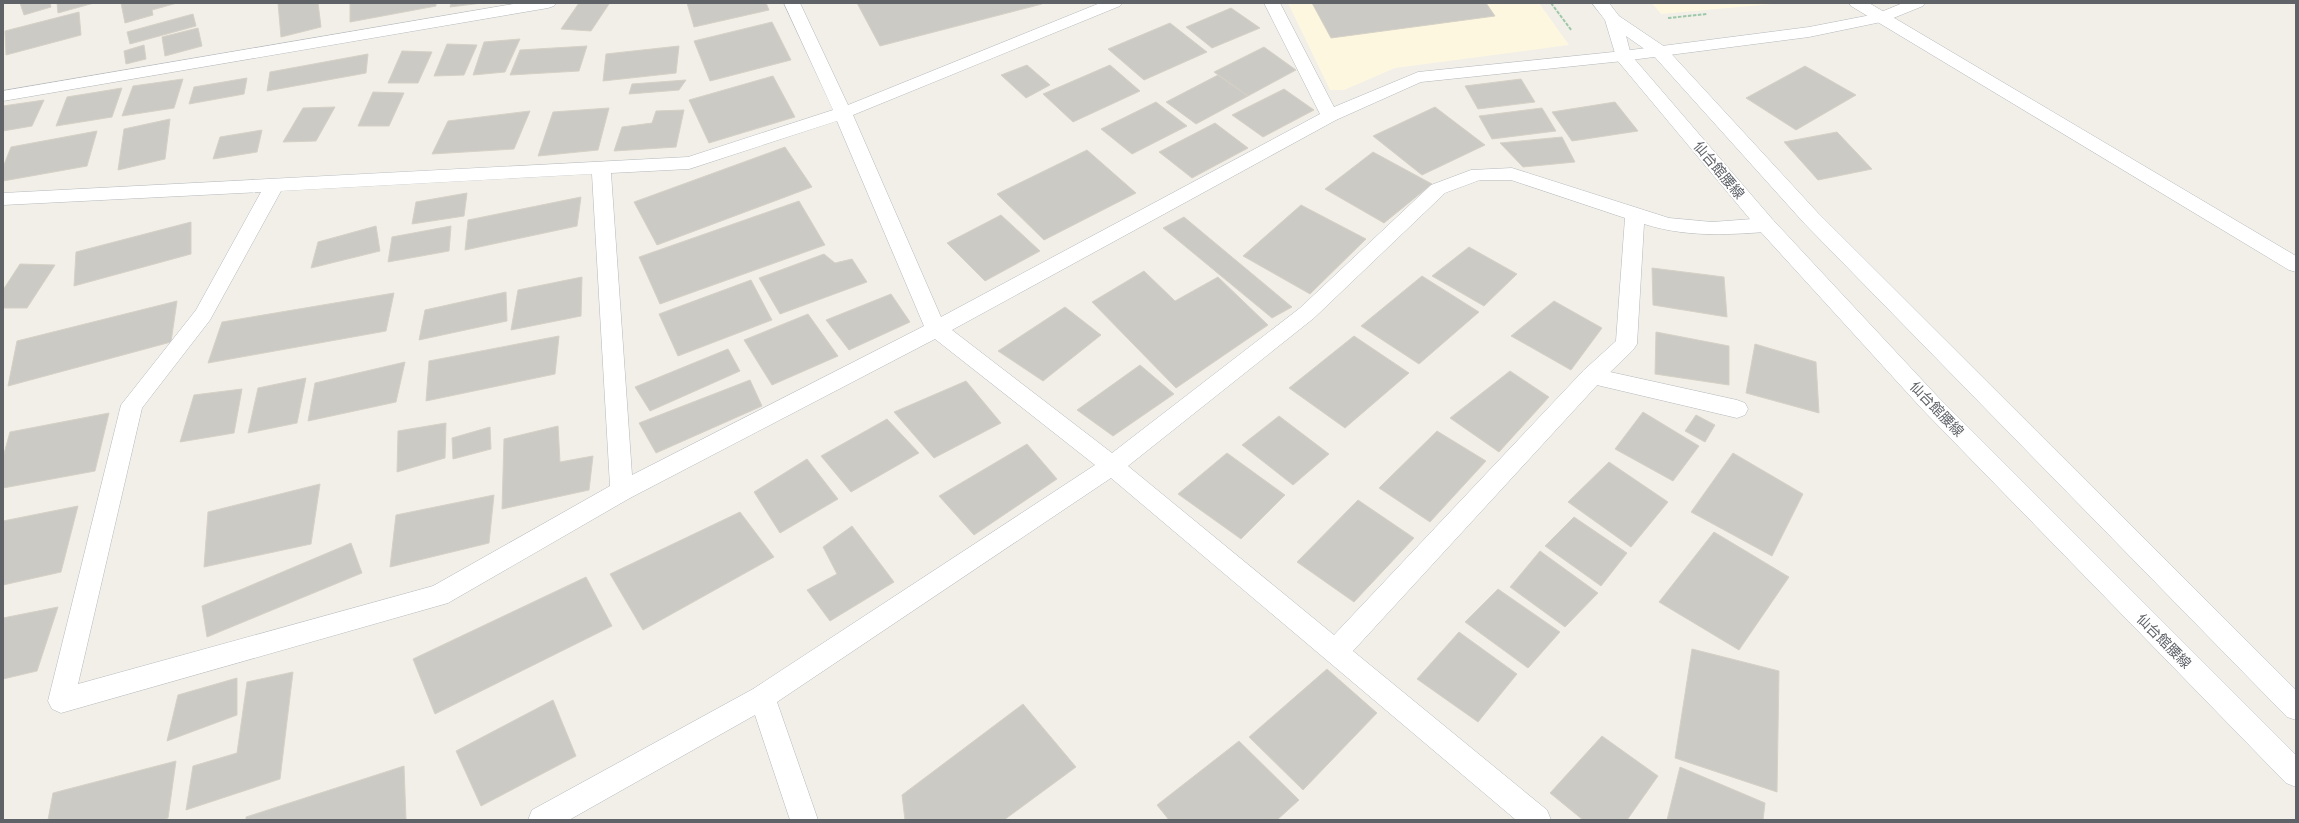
<svg xmlns="http://www.w3.org/2000/svg" width="2299" height="823" font-family="'Work Sans','Noto Sans JP',sans-serif">
<rect width="100%" height="100%" fill="#f1efe8"/>
<path fill="#fef7e0" d="M1288 3H1539L1569 45 1395 68 1344 90H1330Z
M1652 3H1783L1661 14Z"/>
<path fill="#cccac5" stroke="#d6d1c6" d="M20 3H50L51 7 24 15Z
M57 3H94L58 13Z
M121 3H177L152 10 153 15 125 23Z
M278 3H318L321 27 281 37Z
M350 3H436V6L350 22Z
M451 3H482L450 7Z
M579 3 609 4 591 31 561 29Z
M687 3H766L769 10 694 27Z
M857 3H1041L1042 4 880 46Z
M1312 3H1486L1495 16 1331 38Z
M1231 8 1260 28 1212 48 1186 27Z
M79 12 81 35 6 55 5 31Z
M193 14 196 26 130 44 127 32Z
M772 22 791 60 710 81 694 41Z
M1170 23 1207 52 1144 80 1108 49Z
M198 28 202 46 165 56 162 37Z
M520 39 505 72 473 75 484 42Z
M447 44 477 45 464 75 434 76Z
M144 45 146 59 126 64 124 51Z
M587 46 579 71 510 75 520 50Z
M679 46 676 73 603 81 606 54Z
M1264 47 1296 70 1248 96 1214 72Z
M402 51 432 52 418 83H388Z
M368 54 366 73 267 91 270 72Z
M1027 65 1050 85 1026 98 1001 75Z
M1110 65 1140 91 1073 122 1043 94Z
M1805 66 1856 95 1796 130 1746 98Z
M1218 75 1248 96 1196 124 1166 102Z
M773 76 795 117 709 143 689 100Z
M247 78 244 94 189 104 194 87Z
M183 79 174 108 122 116 133 86Z
M1521 79 1535 102 1478 109 1465 86Z
M686 80 679 90 629 94 632 84Z
M122 88 112 117 56 126 67 97Z
M1284 89 1314 110 1263 137 1232 115Z
M373 92 404 93 389 126H358Z
M44 100 32 126 3 131V106Z
M1156 102 1187 126 1132 154 1101 129Z
M1615 102 1638 131 1572 141 1552 112Z
M335 107 316 141 283 142 303 108Z
M1435 107 1485 145 1422 175 1373 136Z
M609 108 598 150 538 156 553 112Z
M1542 108 1556 131 1492 139 1479 116Z
M684 110 676 147 614 151 622 127 652 123 656 111Z
M530 111 514 149 432 154 448 121Z
M170 119 165 159 118 170 124 129Z
M1215 123 1248 148 1192 178 1159 152Z
M262 130 257 152 213 159 220 137Z
M97 131 87 166 3 181V167L11 147Z
M1837 132 1872 169 1818 180 1784 142Z
M1562 137 1575 162 1523 167 1500 143Z
M785 147 812 187 657 245 634 202Z
M1087 150 1136 193 1044 240 997 194Z
M1373 152 1432 184 1384 223 1325 189Z
M467 193 464 216 412 224 416 202Z
M581 197 577 226 465 250 468 220Z
M799 201 825 245 660 304 639 257Z
M1301 205 1366 239 1310 294 1243 256Z
M1001 215 1040 251 985 281 947 243Z
M1184 217 1292 307 1272 318 1163 228Z
M191 222V254L74 286 76 252Z
M376 226 380 251 311 268 318 242Z
M451 226 449 251 388 262 392 237Z
M1469 247 1517 274 1484 306 1432 276Z
M824 254 835 263 852 259 867 282 780 314 759 278Z
M20 264 55 265 27 308H3V290Z
M1652 268 1724 277 1727 317 1653 305Z
M1144 271 1175 301 1218 277 1268 325 1176 388 1092 302Z
M1422 276 1479 312 1419 364 1361 326Z
M582 277 581 316 511 330 518 290Z
M751 280 772 320 678 356 659 314Z
M506 292 507 321 419 340 425 310Z
M394 293 386 331 208 363 222 322Z
M891 294 910 322 849 350 826 320Z
M177 301 171 342 8 386 17 341Z
M1554 301 1602 328 1571 370 1511 336Z
M1065 307 1101 335 1043 381 998 351Z
M808 314 838 356 772 385 744 340Z
M1656 332 1729 346V385L1655 374Z
M559 336 555 374 426 401 429 361Z
M1354 336 1409 373 1345 428 1289 388Z
M1755 344 1816 362 1819 413 1746 393Z
M728 349 740 371 650 411 635 387Z
M405 362 396 402 308 421 315 383Z
M1140 365 1174 394 1113 436 1077 410Z
M1510 371 1549 397 1499 452 1450 418Z
M306 378 297 423 248 433 258 388Z
M750 380 762 406 656 453 639 423Z
M966 381 1001 423 934 458 894 412Z
M242 389 234 433 180 442 194 395Z
M1643 412 1699 446 1673 481 1615 449Z
M109 413 95 471 3 488V457L10 432Z
M1696 415 1715 425 1705 442 1685 431Z
M1279 416 1329 454 1293 485 1242 445Z
M887 419 919 453 851 492 821 456Z
M446 423 445 458 397 472 398 431Z
M558 426 560 462 593 456 589 490 502 509 504 439Z
M490 427 491 449 453 459 452 438Z
M1437 431 1486 461 1430 522 1379 488Z
M1027 444 1057 479 974 535 939 496Z
M1227 453 1285 495 1241 539 1178 494Z
M1733 453 1803 494 1772 556 1691 512Z
M807 459 838 499 780 533 754 492Z
M1609 462 1668 502 1631 547 1568 502Z
M320 484 311 544 204 567 208 512Z
M494 495 489 543 390 567 396 515Z
M1358 500 1414 538 1354 602 1297 562Z
M78 506 61 572 3 585V521Z
M740 512 774 557 643 630 610 574Z
M1574 517 1627 553 1601 586 1545 546Z
M852 526 894 582 830 621 807 590 837 574 823 547Z
M1714 532 1789 577 1739 650 1659 602Z
M351 543 362 573 207 637 202 606Z
M1540 551 1598 593 1565 627 1510 587Z
M586 577 612 626 435 714 413 659Z
M1498 589 1560 632 1528 668 1465 622Z
M58 607 37 671 3 679V618Z
M1459 632 1517 674 1478 722 1417 679Z
M1692 649 1779 671 1777 792 1675 758Z
M1327 669 1377 713 1303 790 1249 737Z
M293 672 280 779 186 810 193 766 237 753 247 682Z
M237 678V715L167 741 178 695Z
M553 700 576 756 481 806 456 751Z
M1023 704 1076 767 1004 820H905L902 795Z
M1602 736 1658 776 1627 820H1583L1550 793Z
M1239 741 1299 800 1277 820H1169L1157 805Z
M176 761 168 818 161 820H48L53 793Z
M404 766 406 820H246V817Z
M1680 767 1765 803 1763 820H1667Z"/>
<g fill="none" stroke-linecap="round" stroke-linejoin="round">
<defs>
<path id="service" d="M1592 368 1737 400 1745 403 1748 409 1745 415 1737 418 1584 382 1581 376 1584 370Z"/>
<path id="minor" d="M519 3H556L554 6 548 8 3 101V91Z
M784 3H800L848 105 1100 3H1122L1120 6 853 115 941 317 1320 114 1264 3H1280L1334 107 1418 72 1623 51 1629 52 1631 56 1629 60 1623 61 1421 82 1336 120 952 330 1112 453 1300 308 1431 185 1471 170 1512 168 1669 218 1712 222 1766 218 1773 220 1776 225 1773 230 1766 232C1724 235 1685 237 1644 224L1637 344 1633 350 1600 382 1353 651 1547 810 1551 820H1516L1111 478 777 702 818 820H790L755 715 569 820H528L532 810 753 689 1095 465 935 339 630 498 448 603 61 713 52 709 48 701 121 405 196 310 261 192 3 205V193L688 157 833 110ZM837 121 924 326 632 475 611 173 689 169ZM592 174 610 486 433 586 78 684 142 408 210 320 281 191ZM1480 180H1511L1625 218 1616 341 1584 370 1334 635 1128 466 1314 318 1445 193Z
M1849 3H1869L2296 256V272L2289 270 1851 6Z"/>
<path id="tertiary" d="M1903 3H1925L1923 6 1886 21 1809 37 1623 61 1617 60 1615 56 1617 52 1623 51 1809 27 1876 14Z"/>
<path id="secondary" d="M1592 3H1609L1619 16 1665 47 1818 213 2296 690V720L2287 717 1804 223 1653 55 1626 36 1631 55 1773 220 1938 397 2296 755V787L2286 783 1922 409 1759 230 1617 60 1605 20Z"/>
</defs>
<use href="#service" stroke="#b5b8bc" stroke-width="1"/>
<use href="#minor" stroke="#b5b8bc" stroke-width="1"/>
<use href="#tertiary" stroke="#b5b8bc" stroke-width="1"/>
<use href="#secondary" stroke="#b6babf" stroke-width="1"/>
<path stroke="#9cc7a9" stroke-width="2" stroke-dasharray="3.5 1.5" stroke-linecap="butt" d="M1551 3 1572 31
M1668 18 1707 14"/>
<use href="#service" fill="#fff" fill-rule="evenodd"/>
<use href="#minor" fill="#fff" fill-rule="evenodd"/>
<use href="#tertiary" fill="#fff" fill-rule="evenodd"/>
<use href="#secondary" fill="#fff" fill-rule="evenodd"/>
</g>
<g text-anchor="middle" dominant-baseline="central" stroke-width="3.5" stroke-linejoin="round" paint-order="stroke">
<g font-size="14" fill="#5f6368" stroke="#fff">
<text transform="translate(1719 170) rotate(50)">仙台館腰線</text>
<text transform="translate(1937 409) rotate(46)">仙台館腰線</text>
<text transform="translate(2164 641) rotate(45)">仙台館腰線</text>
</g>
</g>
<rect width="2299" height="823" fill="none" stroke="#5f6368" stroke-width="8"/>
</svg>
